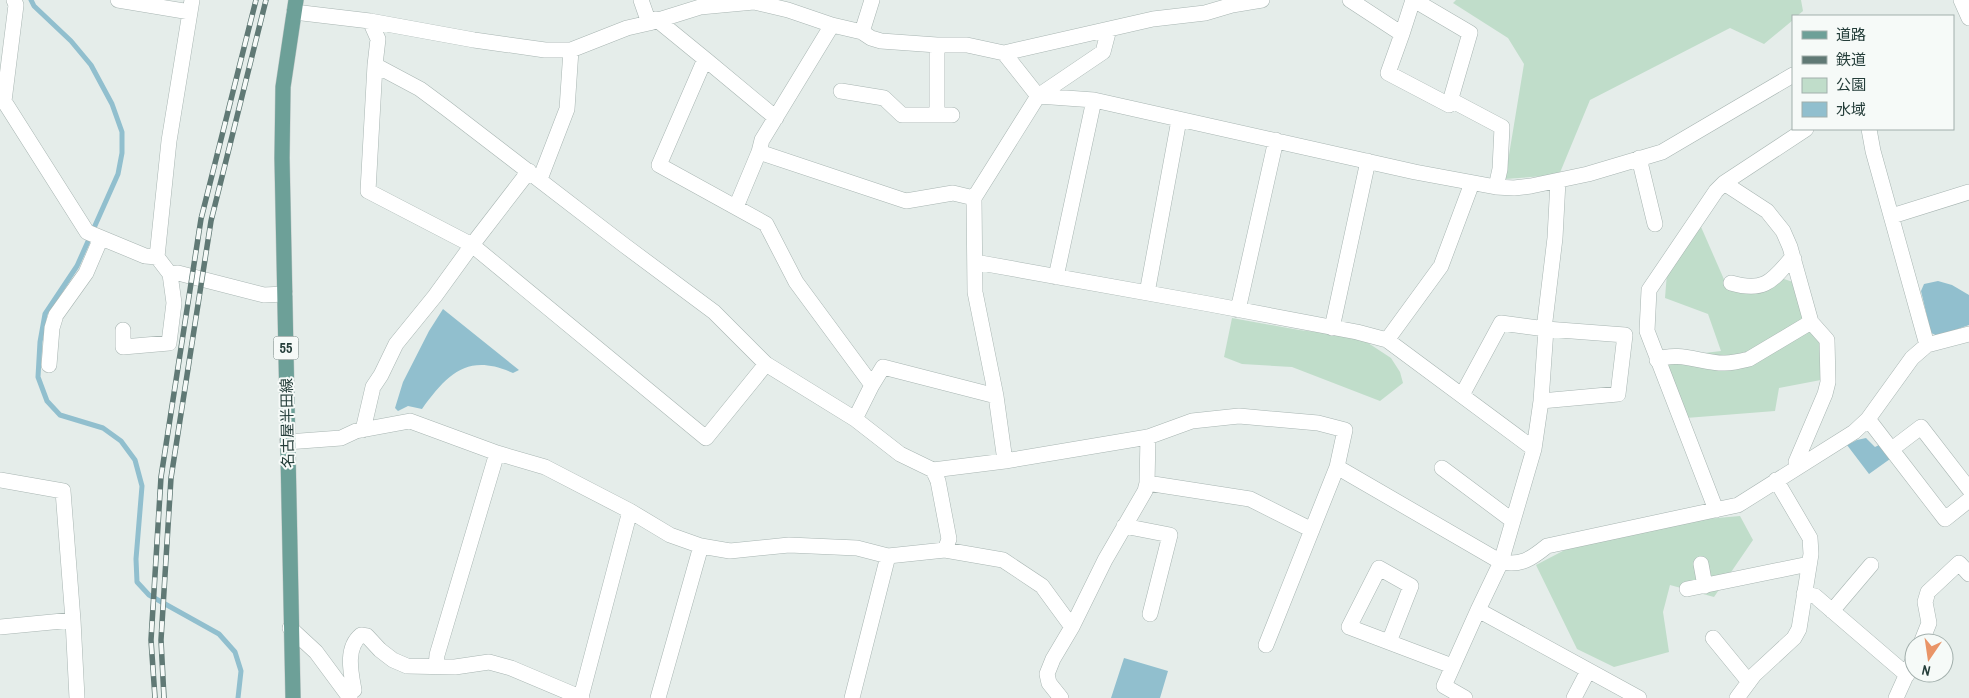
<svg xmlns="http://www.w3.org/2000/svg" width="1969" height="698" font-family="'Archivo Narrow','Noto Sans JP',sans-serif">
<rect width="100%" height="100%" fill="#e5edea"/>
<path fill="#c0ddca" d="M1456 0H1801L1803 11 1797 16H1793V20L1764 44 1730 28 1590 100 1559 175 1505 179 1524 64 1508 38 1453 3Z
M1698 220 1726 284 1742 293 1760 291 1772 275 1796 283 1834 362 1826 379 1779 388 1775 411 1686 418 1663 358 1721 351 1708 314 1665 298 1668 260Z
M1232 318 1299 330 1359 337 1391 358 1400 372 1403 383 1380 401 1292 367 1242 364 1224 357Z
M1740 516 1753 540 1714 597 1670 585 1663 612 1669 652 1614 667 1577 649 1536 565 1580 542 1683 521Z"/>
<path fill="#91bfce" d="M1938 281 1952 285 1969 295V325L1938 336 1931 333 1921 291 1924 284Z
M443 309 519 370 513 373C468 353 448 373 422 409L408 406 398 411 395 408 403 382 429 331Z
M1866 438 1875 447 1879 445 1890 459 1869 474 1847 445 1857 440Z
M1124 658 1168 671 1160 698H1111Z"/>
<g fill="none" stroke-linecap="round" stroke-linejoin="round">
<path stroke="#91bfce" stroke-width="5" d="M31 0 34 6 71 41 91 65 112 104 122 132V153L118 174 77 266 45 314 40 342 38 377 47 401 60 415 103 428 121 441 135 460 142 486 136 559 137 582 149 595 219 634 235 652 241 671 238 698"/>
<defs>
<path id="minor" d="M118 0 190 12
M641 0 649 23
M1350 0 1402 34 1388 73 1449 105 1470 33 1414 0
M1961 0 1969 18
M294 12 370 21 474 40 545 50H571L627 28 649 23 700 7 754 2 788 10 832 25 862 32 871 38 881 41 937 45H967L1004 53 1153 19 1205 13 1232 5 1262 0
M656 19 705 59 659 165 766 224 796 282 872 385
M370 21 378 39 375 65 420 89 447 109 624 245 714 312 766 364 855 419 900 454 933 470 1005 461 1148 437 1192 421 1239 416 1318 423 1345 430 1337 467 1266 645
M832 25 762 140 759 152 906 201 953 193 974 198
M862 32 872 0
M1402 34 1413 0
M937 45V115
M1004 53 1038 96 1103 52 1109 29
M705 59 776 118
M375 65 368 191 472 245 706 438 766 364
M841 91 884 98 902 115H952
M0 98 4 101 87 232 145 256 157 257 169 141 192 0
M1451 100 1502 127 1500 169 1496 187
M4 101 16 5 14 0
M1869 129 1873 151 1927 345
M1639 158 1655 224
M540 179 567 109 571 50
M736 207 759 152
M1892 216 1969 192
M975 262 1209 304 1357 332 1387 340 1441 266 1472 183
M170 274 178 273 264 295 285 294
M1056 277 1094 100
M1731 283C1762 292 1771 283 1790 260L1794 259
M1147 293 1179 120
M1238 310 1276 140
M1332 328 1368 161
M1544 329 1555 238 1558 181
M123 330V347L169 343 174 303 170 274 157 257
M1387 340 1534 449 1541 401 1546 329 1625 335 1618 394 1541 401
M1657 360C1678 350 1704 364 1725 363 1733 363 1741 361 1749 359L1811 322
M49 365 52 328 56 315 86 273 101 238
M1462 395 1501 323 1546 329
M855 419 872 385 883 367 996 396
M1868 419 1945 519 1969 500
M363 430 373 387 381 375 396 344 435 296 472 245 529 171
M287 442 341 438 356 431 410 421 497 453 545 467 630 511 670 535 701 546 730 551 789 545 857 548 888 556 945 550 949 539 938 481 933 470
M1534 449 1501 562 1478 610 1639 698
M1892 449 1921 427 1969 489
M1005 461 996 396 975 292 974 198 1038 96 1094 100 1415 172 1496 187 1514 188 1531 186 1588 174 1662 152 1793 75
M1798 466 1796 462 1825 394 1828 382 1827 340 1811 322 1790 247 1783 231 1767 211 1724 183 1806 129
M1337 467 1501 562C1521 566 1531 559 1547 546L1738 505 1854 432 1868 419 1912 358 1927 345 1969 334
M1442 468 1513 521
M0 480 63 491 73 620 77 698
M1147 483 1250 499 1312 530
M1716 510 1647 331 1649 290 1716 191 1724 183
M1124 526 1170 535 1150 614
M945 550 1003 560 1042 586 1072 627
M1701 564 1705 586
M1687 589 1804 565 1809 566
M1804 594 1815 596 1907 675
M1832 611 1871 565
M0 627 73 620
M290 628 316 652 350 698
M1713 638 1749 682
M1389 642 1411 586 1379 568 1349 627 1452 666
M1921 643 1929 623 1925 602 1928 592 1959 563 1969 574
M436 667 437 655 497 453
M347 694 354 690C351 673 345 648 361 635L367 636 380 650 393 660 407 666 455 667 489 662 511 668 582 698
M581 697 630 511
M658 698 701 546
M852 698 888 556
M1061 698 1049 683 1047 674 1053 659 1072 627 1105 560 1145 491 1147 483 1148 437
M1465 698 1444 686 1478 610
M1574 698 1588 671
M1737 698 1754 675 1794 638 1799 629 1811 554 1810 538 1776 480
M1896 698 1914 658"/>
<path id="major" d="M293 698 282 158 283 87 296 0"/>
</defs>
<use href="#minor" stroke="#a8b5b2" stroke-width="16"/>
<use href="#major" stroke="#c2c9c8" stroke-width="16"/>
<use href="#minor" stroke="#fff" stroke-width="15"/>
<use href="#major" stroke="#6da098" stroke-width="15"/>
<defs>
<path id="rail" d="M155 698 151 640 161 477 201 219 256 0
M164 698 161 640 171 478 211 221 266 0"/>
</defs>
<use href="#rail" stroke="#607975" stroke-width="5.5"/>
<use href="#rail" stroke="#f6faf8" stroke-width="4" stroke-dasharray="11" stroke-linecap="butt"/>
</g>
<g text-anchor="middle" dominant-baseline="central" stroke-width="4" stroke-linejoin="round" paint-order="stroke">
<rect fill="#f6faf8" stroke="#647673" stroke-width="1" x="273.5" y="336.5" width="25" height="23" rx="4"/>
<g font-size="14" font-weight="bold" fill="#253e3a">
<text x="286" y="348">55</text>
</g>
<g font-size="15" fill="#253e3a" stroke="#f6faf8">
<text transform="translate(287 423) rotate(-91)">名古屋半田線</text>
</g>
</g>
<rect x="1792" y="15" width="162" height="115" fill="#f6faf8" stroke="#a2afac"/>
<rect x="1802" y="31" width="25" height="8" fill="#6da098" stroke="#a2afac"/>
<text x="1836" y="40" font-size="15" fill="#253e3a">道路</text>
<rect x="1802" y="56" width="25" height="8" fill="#607975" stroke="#a2afac"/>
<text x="1836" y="65" font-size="15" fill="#253e3a">鉄道</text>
<rect x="1802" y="78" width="25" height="15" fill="#c0ddca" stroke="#a2afac"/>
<text x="1836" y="90" font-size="15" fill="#253e3a">公園</text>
<rect x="1802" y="102" width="25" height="15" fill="#91bfce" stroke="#a2afac"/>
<text x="1836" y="115" font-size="15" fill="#253e3a">水域</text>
<g transform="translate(1929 658) rotate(193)"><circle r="24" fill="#f6faf8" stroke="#a2afac"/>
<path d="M0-4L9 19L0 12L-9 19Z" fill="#e99467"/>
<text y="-8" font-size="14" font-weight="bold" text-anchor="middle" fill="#253e3a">N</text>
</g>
</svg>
